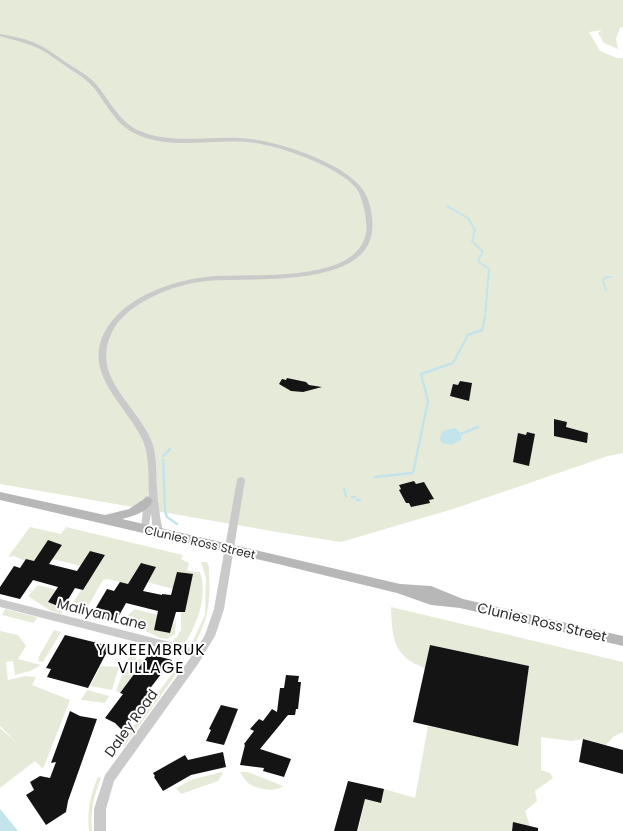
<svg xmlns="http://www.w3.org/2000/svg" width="623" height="831" font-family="Poppins,sans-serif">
<rect width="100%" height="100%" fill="#fff"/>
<path fill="#e6ebd9" d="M0 0H623V27L620 28 616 39 618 49 604 43 598 33 602 30 589 32 600 51 617 58H623V453L608 456 453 509 341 542 283 533 0 484Z
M30 527 61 534 66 527 183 555 181 559 189 563 187 571 200 572C208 597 197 624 184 645L173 643V640L178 636 179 631 181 632V612H185L193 575 173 589 147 582 155 567 141 563 128 584 107 579 103 580 83 615 69 610C79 590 95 575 105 555L90 551 81 566 52 559 62 545 48 540 34 561 26 559 25 561 14 556 8 557Z
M201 562H207L209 567C210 604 210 614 193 648L190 647 205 615 206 578Z
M38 585 56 590 48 602 63 608 76 589 61 614C46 610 41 604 28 596Z
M391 607 623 662V732L613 737 606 745 583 739 571 741 541 737V770L550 773 553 778 535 791 537 801 525 811 530 826 513 823 512 831H358L365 799 381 803 384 789 415 798 428 726 518 745 529 666 430 645 425 668C393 657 392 637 391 607Z
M5 609 37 617 34 623 2 615Z
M135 609 158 615 154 630 170 633 176 618 175 634 167 639 160 638 125 621 129 614Z
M54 630 61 632 43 662 38 661 39 658H38Z
M0 631 18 635 26 646 18 659 41 665 30 671 15 675 13 661 6 662 8 680 25 676 36 677 32 685 70 700 43 769 35 761 0 788V728L18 744 0 726Z
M131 651H135L136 653 133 654 137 660 139 659 144 661 120 693 116 691Z
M182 660 185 662 124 747 120 745Z
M101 666 119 667 112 690 90 686Z
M87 690 109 696 105 703 81 700Z
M221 772 223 773 218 781 215 782 181 794 176 788 191 780Z
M240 772H248L283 786C275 793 256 789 248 783 245 780 242 776 240 772Z
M98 777 101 778C94 796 90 812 92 831H89C87 812 90 795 98 777Z"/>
<path fill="#c4e4ec" d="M456 428 461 434V440L451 445 441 443 440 438 442 431Z
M0 809 18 831H0Z"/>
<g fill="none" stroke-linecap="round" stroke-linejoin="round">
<path stroke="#c4e4ec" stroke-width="2" d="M447 206 468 218 475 230 472 241 483 252 478 261 489 269 485 318
M603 280 607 277H611
M603 282 606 290"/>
<path stroke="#c4e4ec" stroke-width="2.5" d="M458 435 478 427
M163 456 170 449
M163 460 165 511 167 517 177 524
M375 477 413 473 428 401 421 374 453 363 468 335 482 330 485 317
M344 489 346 496
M352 497H355
M357 500H360"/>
</g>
<path fill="#141414" d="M287 378 306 382 309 385 322 387 303 392 291 391 279 384 282 379 286 380Z
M460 381 472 383 469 401 450 396 453 384 458 385Z
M554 419 567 422 566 427 588 433 587 443 554 436Z
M527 432 535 434 529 466 513 462 518 433 526 435Z
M414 481 416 484 424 482 434 499 429 500 430 503 411 507 409 503H406L399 490 401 489 399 485Z
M48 540 62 545 49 564 77 571 90 551 105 555 83 590 75 588 63 608 48 602 58 587 33 580 20 599 0 594V587L14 566 20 568 26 559 34 561Z
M141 563 156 567 143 591 162 595V594L171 595 177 572 193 574 185 612H176L170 633 154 630 158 611 126 603 116 621 91 616 107 589 114 591 120 582 128 584Z
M65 635 110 646 88 688 47 677 51 669 46 668Z
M430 645 529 666 518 746 413 722Z
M149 654 172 660 148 691 152 692 123 731 115 723 105 718 123 694 120 693Z
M286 675 299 676 298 682H301L298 709H296L295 715H288L260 749 291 759 284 777 263 771 264 768 240 765 245 745 244 744 254 731 250 729 259 719 263 721 272 709 277 712 280 688H284Z
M221 705 238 709 224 745 206 741 211 730 209 729Z
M70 711 80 716 97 719 68 801 66 812 46 825 26 795 34 790 30 782 40 776 50 778 56 762 51 763Z
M583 739 623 750V774L579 762Z
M223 752 226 767 191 775 163 791 154 777 155 776 153 773 185 755 188 760Z
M348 781 384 789 381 803 365 799 357 831H334Z
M513 822 538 828V831H512Z"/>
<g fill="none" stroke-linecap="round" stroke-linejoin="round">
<path fill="#cacaca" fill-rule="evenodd" d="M0 34C11 36 22 38 33 42 47 48 58 57 70 65 78 70 87 75 94 82 109 98 118 122 140 131 175 146 214 134 250 139 281 142 341 163 360 186 370 197 374 218 372 232 365 289 248 277 207 281 175 284 127 302 112 332 89 379 140 406 153 445 157 459 156 474 157 489 158 503 160 518 163 532L161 534H155L153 532 151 513 148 531H142L141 529 144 499 145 497 149 496C148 478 150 458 143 441 128 406 83 376 104 333 122 298 170 281 206 277 246 272 356 286 366 233 368 222 363 197 356 188 338 166 276 144 247 142 209 139 167 151 132 132 114 122 105 101 93 87 85 78 76 73 67 67 58 61 49 54 40 49 27 43 14 40 0 36Z
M241 477 244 478 245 480 224 609 215 636 198 664 114 781 106 809V831H94V809L105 775 191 657 183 654 0 607V599L185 646 196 650 205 635 214 609 237 480 238 478Z"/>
<path fill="#b7b7b7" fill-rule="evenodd" d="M0 492 105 515 129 509 147 497 151 498 153 501C147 512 134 516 122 519L400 584 431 586 463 599 623 636V646L460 608 431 605 397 593 278 564 0 500Z"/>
</g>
<g text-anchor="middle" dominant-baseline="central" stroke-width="4" stroke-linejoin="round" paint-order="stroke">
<g font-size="12" fill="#2d2d2d" stroke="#fff">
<text transform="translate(200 542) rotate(13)">Clunies Ross Street</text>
</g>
<g font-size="14" fill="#2d2d2d" stroke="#fff">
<text transform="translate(102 614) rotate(14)">Maliyan Lane</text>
<text transform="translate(542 622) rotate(13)">Clunies Ross Street</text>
<text transform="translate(131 723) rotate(-54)">Daley Road</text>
</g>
<g font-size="16" letter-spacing="1" fill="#000" stroke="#fff">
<text x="151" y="649">YUKEEMBRUK<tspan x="151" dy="18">VILLAGE</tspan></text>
</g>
</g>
</svg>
